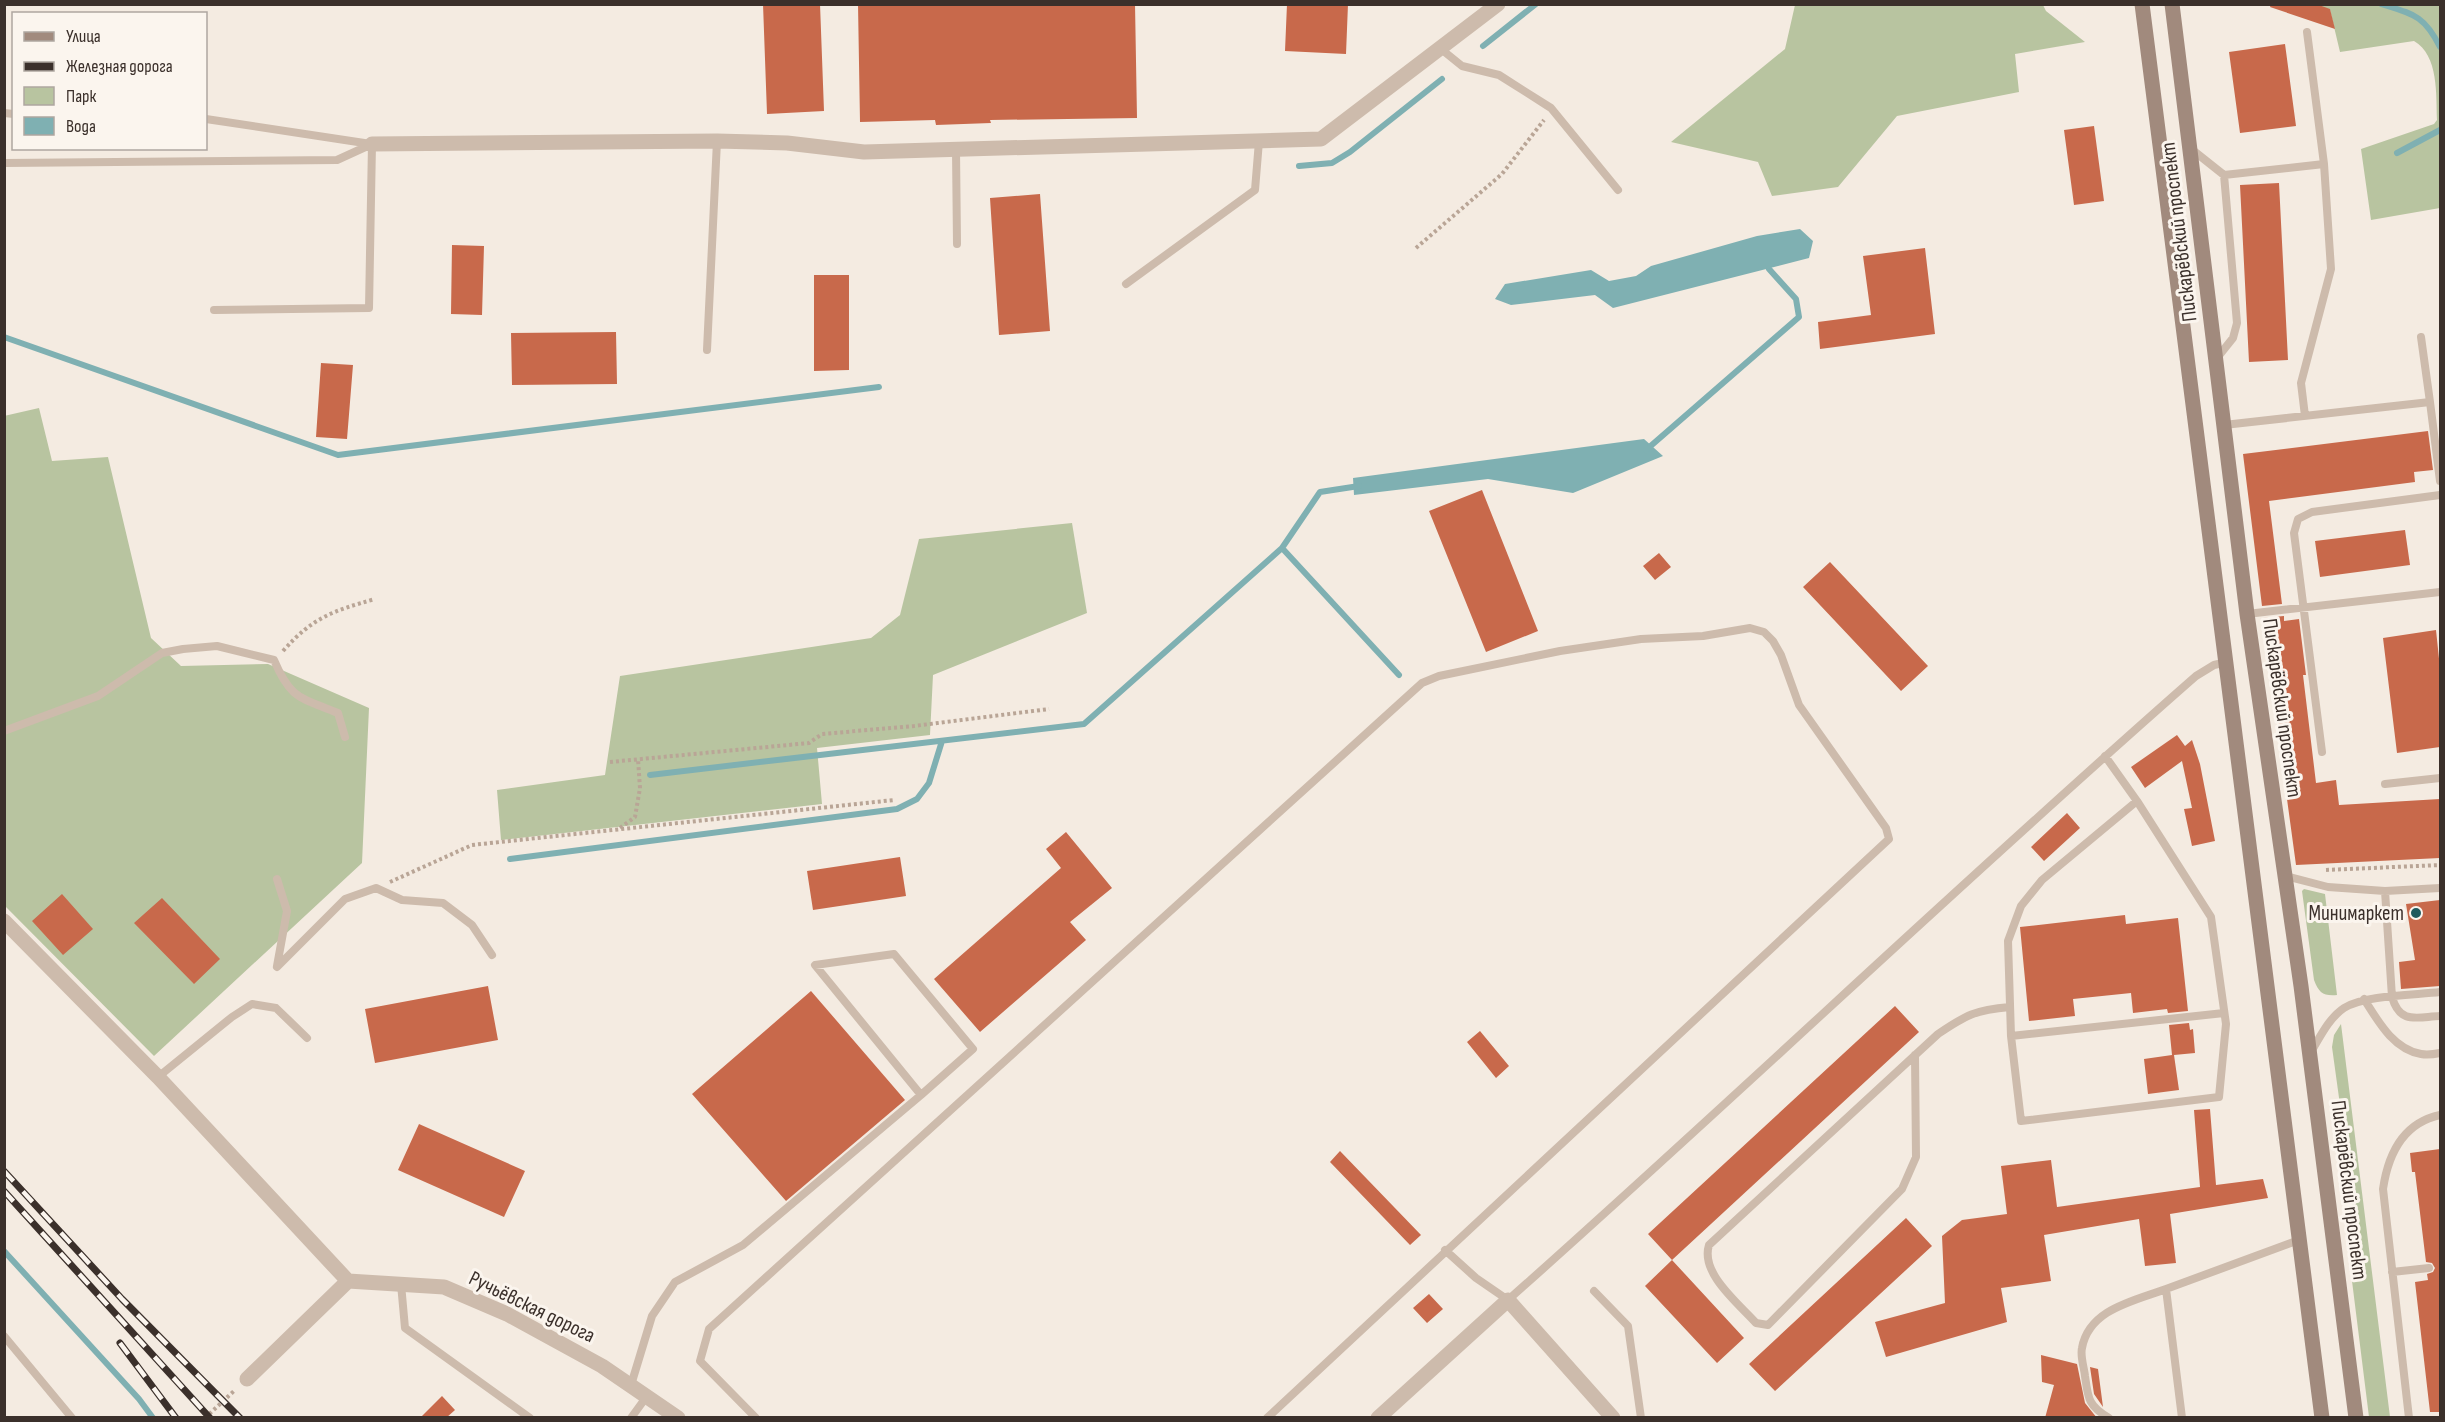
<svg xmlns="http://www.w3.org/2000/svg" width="2445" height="1422" font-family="'Sofia Sans Condensed',sans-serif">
<rect width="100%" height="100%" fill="#f4ebe1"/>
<path fill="#b8c4a0" d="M1795 5H2043L2046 11 2085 42 2015 54 2019 92 1897 116 1838 187 1772 196 1758 162 1671 142 1785 49Z
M2317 5H2440V208L2371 220 2361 149 2434 124 2437 120C2436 96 2439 55 2414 41L2340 52 2330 10Z
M39 408 52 461 108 457 151 638 181 666 268 664 369 708 362 863 154 1056 5 906 4 416Z
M1072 523 1087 613 933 675 930 735 817 748 822 804 501 840 497 790 605 775 620 676 871 638 900 615 919 539Z
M2304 889 2325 894 2337 995C2323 996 2319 993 2314 980L2302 891Z
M2341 1024 2390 1417H2369L2350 1265 2352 1192 2332 1047 2334 1035Z"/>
<path fill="#7fb0b2" d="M1800 229 1813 241 1809 258 1613 308 1595 295 1511 305 1495 299 1505 284 1591 270 1609 281 1636 276 1651 266 1757 236Z
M1644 439 1663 456 1573 493 1488 479 1354 495 1353 478Z"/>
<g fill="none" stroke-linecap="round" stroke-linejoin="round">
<path stroke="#7fb0b2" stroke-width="6" d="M2381 4C2413 14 2424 15 2440 47
M1483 46 1536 4
M2397 153 2440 130
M1299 166 1332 163 1350 152 1442 79
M4 337 338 455 879 387
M1646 450 1799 317 1796 299 1769 269
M1282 548 1320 492 1359 486
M650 775 1084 724 1282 548 1399 675
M510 859 897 809 917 799 929 783 942 741
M4 1251 139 1399 153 1418"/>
</g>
<path fill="#c8694b" d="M763 4H820L824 111 767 114Z
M858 4H1135L1137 118 990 120 991 123 936 125 935 120 860 122Z
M1287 4H1348L1346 54 1285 51Z
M2271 4H2316L2330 9 2335 29 2270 7Z
M2285 44 2296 126 2240 133 2229 52Z
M2094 126 2104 201 2074 205 2064 130Z
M2279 183 2288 360 2249 362 2240 185Z
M1040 194 1050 331 999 335 990 198Z
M452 245 484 246 482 315 451 314Z
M1925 248 1935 334 1820 349 1818 322 1871 315 1863 256Z
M814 275H849V370L814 371Z
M616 332 617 384 512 385 511 333Z
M321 363 353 365 347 439 316 437Z
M2428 431 2433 470 2414 472 2415 482 2269 501 2282 604 2262 606 2243 454Z
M1482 490 1538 631 1486 652 1429 511Z
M2405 530 2410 565 2320 577 2315 541Z
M1659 553 1671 567 1655 580 1643 566Z
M1830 562 1928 666 1901 691 1803 587Z
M2284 616V621L2299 619 2306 675H2303L2316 783 2336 780 2339 805 2440 799V858L2296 865 2263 623V618Z
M2436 630 2440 668V747L2397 753 2383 638Z
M2177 735 2185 746 2192 740 2200 764 2215 841 2192 846 2184 809 2192 808 2182 761 2145 788 2131 767Z
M2067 813 2080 828 2044 861 2031 847Z
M1066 832 1112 888 1070 922 1086 940 980 1032 934 979 1061 868 1046 849Z
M900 857 906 896 813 910 807 871Z
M62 894 93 929 63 955 32 921Z
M162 898 220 959 194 984 134 923Z
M2440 900V986L2401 989 2399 962 2415 960 2406 904Z
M2125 915 2126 924 2178 918 2188 1011 2168 1013 2167 1009 2133 1013 2131 993 2073 999 2075 1016 2029 1021 2020 927Z
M488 986 498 1040 375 1063 365 1009Z
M811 991 905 1100 786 1201 692 1094Z
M1895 1006 1919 1032 1672 1260 1648 1234Z
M2189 1023 2190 1030 2193 1029 2195 1053 2174 1055 2179 1090 2148 1094 2144 1059 2172 1055 2169 1025Z
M1480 1031 1509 1066 1496 1078 1467 1042Z
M2210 1109 2216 1185 2263 1179 2268 1198 2170 1214 2176 1263 2145 1266 2139 1219 2044 1235 2051 1281 2001 1288 2007 1322 1886 1357 1875 1322 1945 1303 1942 1236 1962 1220 2007 1214 2001 1166 2051 1160 2057 1207 2200 1187 2194 1110Z
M419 1124 525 1171 504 1217 398 1170Z
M2440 1149V1412H2430L2415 1282 2428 1280 2427 1274 2433 1272 2435 1268 2432 1263 2426 1262 2415 1172H2412L2410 1153Z
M1340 1151 1421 1235 1410 1245 1330 1162Z
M1906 1218 1932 1246 1775 1391 1749 1364Z
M1672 1260 1744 1338 1717 1363 1645 1286Z
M1429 1294 1443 1309 1427 1323 1413 1308Z
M2041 1355 2077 1364 2085 1403 2097 1418H2045L2054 1385 2042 1382Z
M2090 1367 2098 1369 2103 1407 2094 1394Z
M442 1396 455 1410 446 1418H420Z"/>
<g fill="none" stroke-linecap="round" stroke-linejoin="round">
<path stroke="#b9a596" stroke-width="4" stroke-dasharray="3 3" stroke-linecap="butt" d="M1416 248 1502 174 1544 120
M283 651C313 617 333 611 375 599
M610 762 809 743 822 734 914 726 1049 709
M620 828 635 817 640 788 638 759
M2326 870 2440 865
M390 882 472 845 894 800
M205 1418 235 1390"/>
<path stroke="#cdbbac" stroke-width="8" d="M1441 49 1462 66 1499 75 1551 108 1618 190
M4 113 14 114
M206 119 371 144
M2190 148 2224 175 2237 323 2233 338 2217 358
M956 150 957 244
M4 163 337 160 372 144
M2224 175 2324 164
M1126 284 1255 190 1259 141
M214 310 369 308 372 144
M2421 337 2430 402
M707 350 717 141
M2305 416 2301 383 2331 269 2324 164 2307 32
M2224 425 2430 402 2440 481
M2247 614 2440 592
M4 731 98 696 162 653 183 649 217 646 274 660C291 700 300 697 338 713L345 737
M2322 752 2294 533 2298 519 2312 512 2440 495
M2105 756 2137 801 2211 917 2226 1024 2219 1097 2021 1121 2011 1036 2008 941 2021 906 2042 880 2137 801
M2385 784 2440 778
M2286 876 2328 887 2385 891 2440 888
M277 879 287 911 277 966
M2385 891 2392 997C2400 1025 2417 1017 2440 1016
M894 954 973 1049 921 1095 815 965Z
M277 967 345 899 376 888 402 900 443 903 472 925 492 955
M2364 999C2378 1021 2393 1049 2421 1054 2427 1055 2435 1054 2440 1053
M2011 1036 2224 1013
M2311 1052C2320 1037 2329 1018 2344 1008 2364 995 2416 995 2440 992
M1915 1055 1916 1157 1902 1189 1768 1325 1756 1323C1738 1303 1700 1273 1709 1245L1938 1034C1966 1015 1975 1010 2010 1007
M158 1077 232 1017 252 1004 276 1008 307 1038
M1445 1250 1476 1278 1508 1300C1740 1094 1963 880 2196 676L2214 665 2227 662
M2392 1272 2429 1268
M401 1284 405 1328 530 1418
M1594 1291 1628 1326 1641 1418
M4 1336 72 1418
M631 1385 652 1316 675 1282 743 1245 921 1095
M631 1418 647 1396
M756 1418 700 1361 709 1329 1422 683 1439 676 1560 651 1641 639 1703 636 1750 628 1764 632 1773 641 1781 655 1799 705 1886 828 1889 839 1267 1418
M2109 1418C2088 1406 2088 1398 2085 1376 2084 1367 2080 1356 2082 1348 2089 1309 2134 1301 2166 1289
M2182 1418 2166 1289 2299 1240
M2409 1418 2383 1189C2388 1155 2403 1123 2440 1115"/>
<path stroke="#cdbbac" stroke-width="15" d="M372 144 717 141 787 143 864 152 1321 139 1498 4
M4 921 158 1077 348 1281
M247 1379 348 1281 444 1287 507 1314 602 1366 678 1418
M1378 1418 1508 1300 1613 1418"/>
<path stroke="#a18a7d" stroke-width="15" d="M2142 4 2322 1418
M2172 4 2247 614 2301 986 2356 1418"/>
<defs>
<path id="rail" d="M4 1171 122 1299 240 1418
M4 1191 210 1418
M120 1343 176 1418"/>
</defs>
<use href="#rail" stroke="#3b302b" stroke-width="7"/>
<use href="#rail" stroke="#fbf5ee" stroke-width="4.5" stroke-dasharray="14" stroke-linecap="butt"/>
</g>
<circle fill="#1f5a5e" stroke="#fbf5ee" stroke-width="2" cx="2416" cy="913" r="6"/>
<g text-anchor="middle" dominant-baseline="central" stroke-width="6" stroke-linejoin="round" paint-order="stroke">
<g font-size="21" fill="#3b302b" stroke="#fbf5ee">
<text transform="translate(2179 232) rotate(-97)">Пискарёвский проспект</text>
<text transform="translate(2282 708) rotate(82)">Пискарёвский проспект</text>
<text transform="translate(2349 1190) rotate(83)">Пискарёвский проспект</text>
<text transform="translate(532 1307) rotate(26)">Ручьёвская дорога</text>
</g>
<g font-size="21" fill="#3b302b" stroke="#fbf5ee" text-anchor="end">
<text x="2404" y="913">Минимаркет</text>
</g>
</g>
<rect width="2445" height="1422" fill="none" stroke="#3b302b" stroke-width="12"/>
<rect x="12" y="12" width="195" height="138" fill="#fbf5ee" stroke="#aea6a0" stroke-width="1.5"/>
<rect x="24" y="32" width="30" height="9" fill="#a18a7d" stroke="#aea6a0" stroke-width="1.5"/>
<text x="66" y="42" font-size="18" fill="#3b302b">Улица</text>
<rect x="24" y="62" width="30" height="9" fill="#3b302b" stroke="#aea6a0" stroke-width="1.5"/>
<text x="66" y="72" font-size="18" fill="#3b302b">Железная дорога</text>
<rect x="24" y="87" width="30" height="18" fill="#b8c4a0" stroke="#aea6a0" stroke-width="1.5"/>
<text x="66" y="102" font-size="18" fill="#3b302b">Парк</text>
<rect x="24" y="117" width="30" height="18" fill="#7fb0b2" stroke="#aea6a0" stroke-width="1.5"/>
<text x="66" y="132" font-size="18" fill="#3b302b">Вода</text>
</svg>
